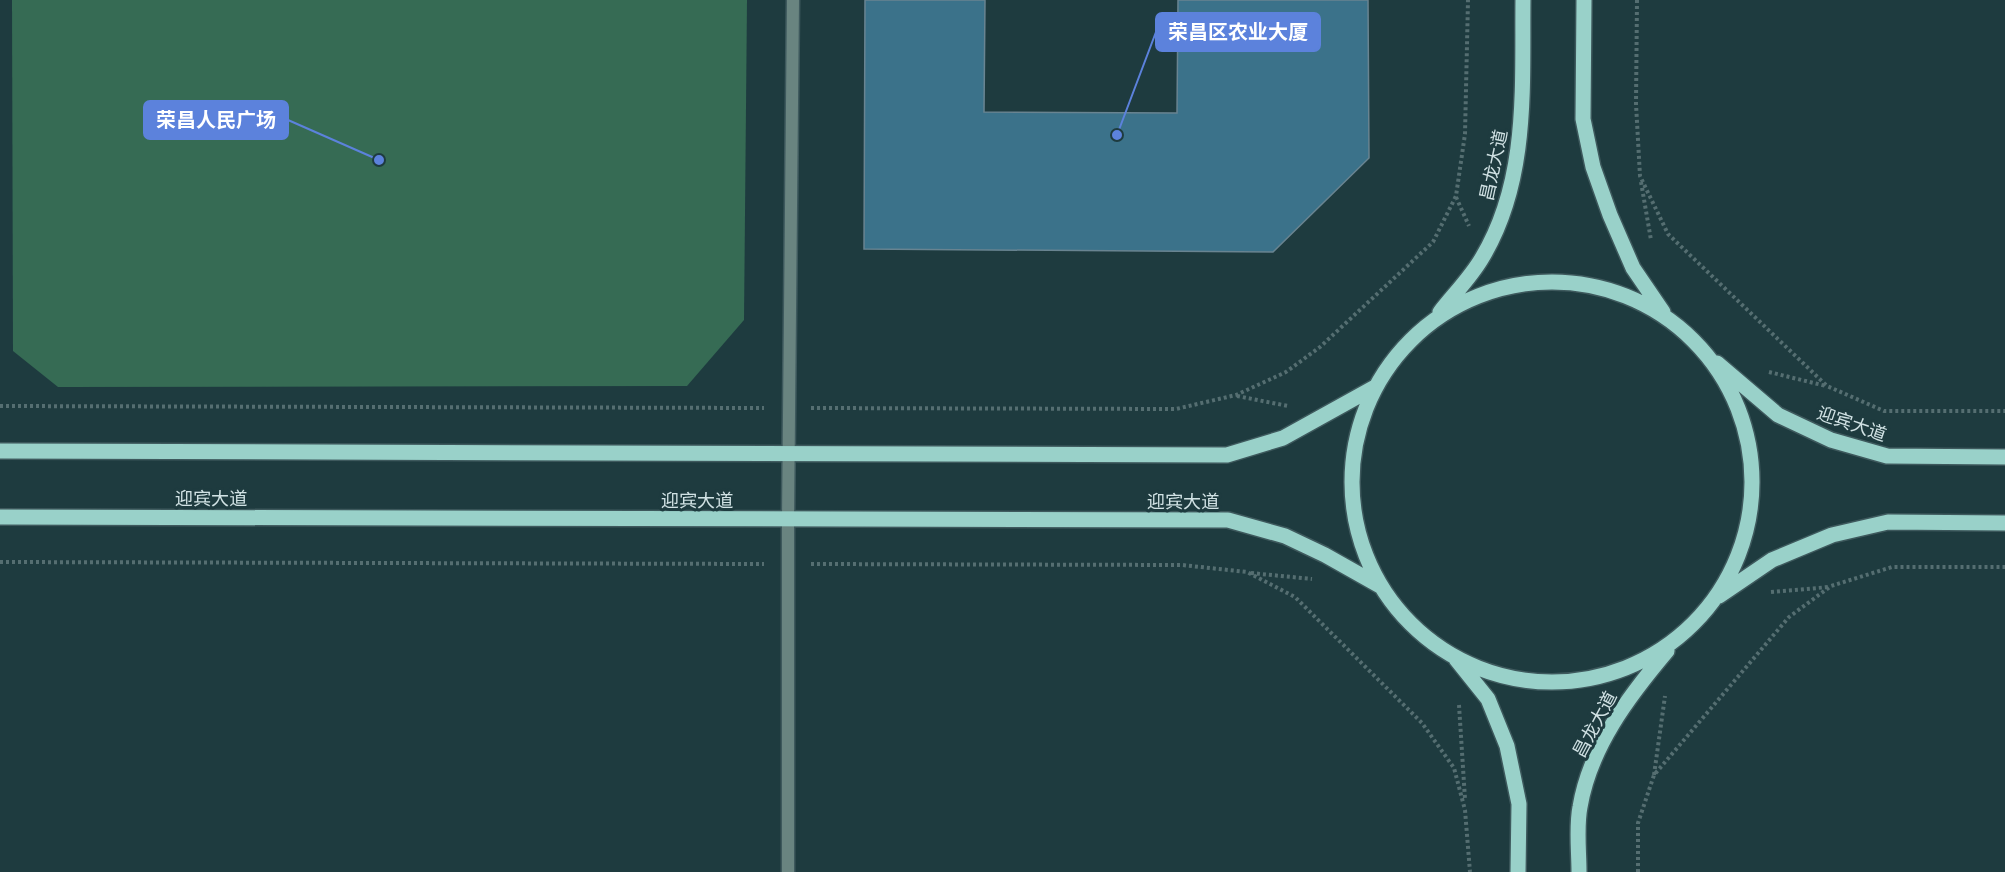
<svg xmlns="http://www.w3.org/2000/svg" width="2005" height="872" font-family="'Exo 2','Noto Sans SC',sans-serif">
<rect width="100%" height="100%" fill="#1e3b3f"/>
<path fill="#366b54" d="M12 0H747L744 320 687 386 58 387 13 351Z"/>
<path fill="#3b728a" stroke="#698491" stroke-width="1.5" d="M865 0H985L984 112 1177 113 1178 0H1368L1369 158 1273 252 864 249Z"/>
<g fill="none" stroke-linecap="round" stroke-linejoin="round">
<defs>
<path id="service" d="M788 872V519"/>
<path id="minor" d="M788 519 793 0"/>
<path id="primary" d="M1584 0 1583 119 1593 167 1610 215 1633 268 1663 312
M1352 482a200 200 0 1 1 400 0a200 200 0 1 1-400 0Z
M1440 312C1454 294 1471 277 1482 258 1529 180 1522 87 1523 0
M1717 363 1778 415 1831 440 1887 456 2005 457
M0 451 1227 455 1283 438 1375 387
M0 517 1228 520 1285 536 1325 555 1380 586
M1719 596 1772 560 1832 535 1888 522 2005 523
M1456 659 1488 699 1507 746 1519 804 1518 872
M1579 872C1579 851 1576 827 1580 807 1590 747 1629 696 1667 651"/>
</defs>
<use href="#service" stroke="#3e595d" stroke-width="15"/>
<use href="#minor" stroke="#3e595d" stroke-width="15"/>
<use href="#primary" stroke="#3e595d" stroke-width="18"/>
<path stroke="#556e71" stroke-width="4" stroke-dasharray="3 3" stroke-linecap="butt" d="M1637 0 1636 104 1640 176 1668 234 1827 386 1884 411H2005
M1641 182 1651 240
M1456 197 1469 226
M1769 372 1826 386
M1237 396 1288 406
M0 406 764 408
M811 408 1176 409 1236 395 1286 372 1320 347 1433 242 1456 196 1465 134 1468 0
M0 562 764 564
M811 564 1182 565 1247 572 1295 597 1422 723 1454 768 1465 810 1470 872
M1251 573 1312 579
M1771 592 1829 587
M1459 705 1465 799
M1654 775 1665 696
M1638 872V823L1654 775 1789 617 1831 586 1892 567H2005"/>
<use href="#service" stroke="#698480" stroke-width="12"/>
<use href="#minor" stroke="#698480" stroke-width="12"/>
<use href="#primary" stroke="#99d1c9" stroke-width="15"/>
</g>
<g text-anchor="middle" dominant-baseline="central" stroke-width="6" stroke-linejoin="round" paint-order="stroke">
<g font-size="18" fill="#d1e2e4" stroke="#1e3b3f">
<text transform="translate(1493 165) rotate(-78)">昌龙大道</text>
<text transform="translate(1852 423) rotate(19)">迎宾大道</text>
<text x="211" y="498">迎宾大道</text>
<text x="697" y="500">迎宾大道</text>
<text x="1183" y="501">迎宾大道</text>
<text transform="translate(1594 724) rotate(-62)">昌龙大道</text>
</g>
</g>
<path fill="none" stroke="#5c82dc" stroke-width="2" d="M1117 135L1156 32M379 160L288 120"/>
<g fill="#5c82dc" stroke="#1e3b3f" stroke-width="2">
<circle cx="1117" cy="135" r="6"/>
<circle cx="379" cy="160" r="6"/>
</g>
<g fill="#5c82dc" stroke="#5c82dc" stroke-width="2">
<rect x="1156" y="13" width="164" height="38" rx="6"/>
<rect x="144" y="101" width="144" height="38" rx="6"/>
</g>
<g font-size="20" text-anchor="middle" font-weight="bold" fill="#fff">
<text x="1238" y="39">荣昌区农业大厦</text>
<text x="216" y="127">荣昌人民广场</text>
</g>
</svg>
